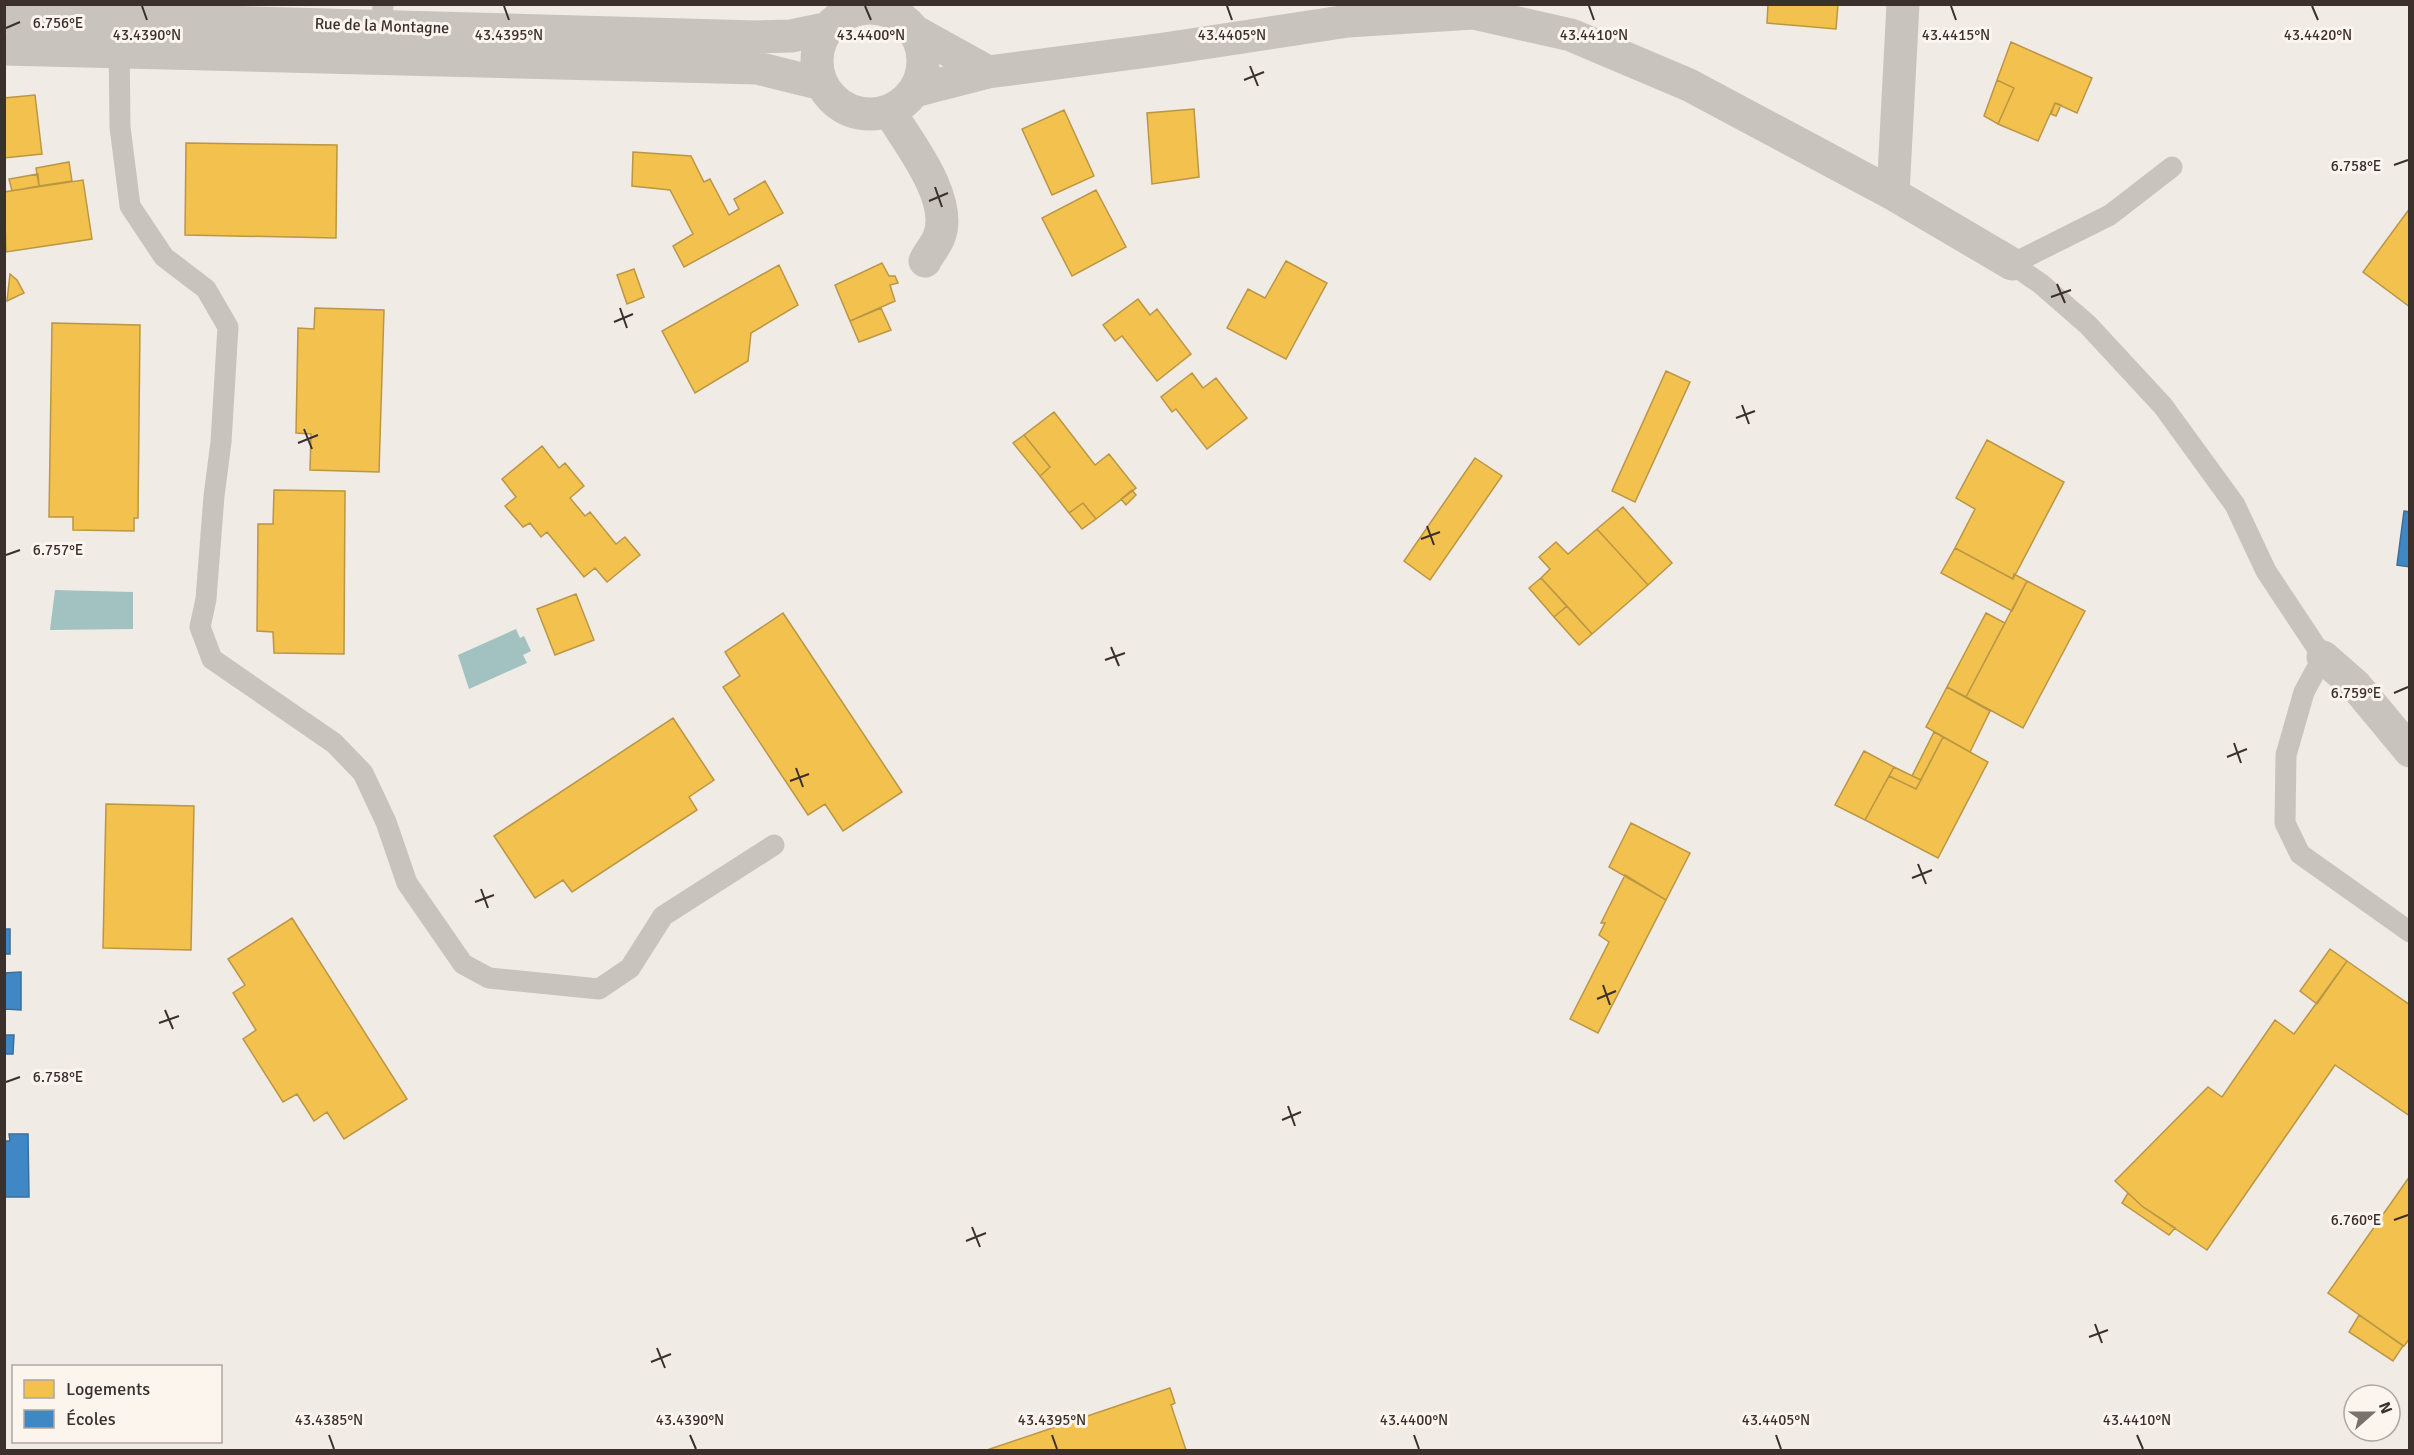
<svg xmlns="http://www.w3.org/2000/svg" width="2414" height="1455" font-family="Signika,sans-serif">
<rect width="100%" height="100%" fill="#f0ebe5"/>
<path fill="#a1c2c1" d="M55 590 133 592V629L50 630Z
M516 629 520 638 524 636 531 651 523 655 527 663 469 689 458 655Z"/>
<path fill="#f2c14e" stroke="#bb9644" stroke-width="1.5" d="M1768 4H1838L1836 29 1767 23Z
M2011 42 2092 78 2077 113 2055 103 2038 141 1998 124 2014 88 1997 80Z
M1997 80 2014 88 1998 124 1984 116Z
M35 95 42 154 4 158V98Z
M2055 103 2061 105 2056 116 2051 114Z
M1194 109 1199 177 1152 184 1147 113Z
M1064 110 1094 176 1052 195 1022 129Z
M186 143 337 145 336 238 185 235Z
M633 152 691 156 704 182 710 179 729 215 739 209 734 199 765 181 783 213 684 267 673 246 693 234 670 190 632 186Z
M69 162 72 181 39 186 36 168Z
M38 174 39 186 12 191 9 179Z
M83 180 92 239 6 252 4 192Z
M1096 190 1126 247 1072 276 1042 218Z
M2410 208V307L2363 272Z
M1286 261 1327 283 1286 359 1227 328 1248 289 1265 298Z
M882 263 889 276H895L898 283 890 285 895 301 850 321 835 285Z
M779 265 798 305 751 333 748 361 695 393 662 331Z
M634 269 644 297 627 304 617 275Z
M10 274 17 280 24 293 7 301Z
M1138 299 1150 315 1157 309 1191 354 1157 381 1122 336 1115 341 1103 325Z
M315 308 384 310 379 472 310 470 311 434 296 433 298 328 314 329Z
M881 308 891 330 859 342 850 321Z
M52 323 140 325 138 518H134V531L73 530V517H49Z
M1666 371 1690 382 1635 502 1612 491Z
M1192 373 1203 388 1216 378 1247 418 1207 449 1176 409 1172 412 1161 397Z
M1054 412 1095 465 1109 454 1136 488 1096 519 1083 503 1069 513 1040 476 1050 467 1024 435Z
M1024 435 1050 467 1040 476 1013 443Z
M1987 440 2064 482 2013 579 1955 548 1975 509 1956 498Z
M542 446 559 468 565 463 584 486 570 498 585 516 590 512 616 544 625 537 640 555 607 582 595 568 584 577 547 532 541 537 530 523 523 527 505 506 516 497 502 479Z
M1475 458 1502 476 1430 580 1404 561Z
M274 490 345 491 344 654 274 653 273 632 257 631 258 524H273Z
M1132 490 1136 495 1126 505 1121 499Z
M1083 503 1096 519 1082 529 1069 513Z
M1623 507 1672 563 1648 585 1597 529Z
M1597 529 1648 585 1592 634 1541 578 1550 569 1539 557 1556 542 1568 554Z
M1955 548 2013 579 2014 574 2027 581 2012 611 1941 573Z
M1541 578 1567 606 1554 617 1529 588Z
M2027 581 2085 611 2023 728 1966 697Z
M576 594 594 640 555 655 537 609Z
M1567 606 1592 634 1579 645 1554 617Z
M783 613 902 792 843 831 825 804 808 815 723 687 740 676 725 652Z
M1986 613 2005 623 1966 697 1947 687Z
M1947 687 1990 711 1970 752 1926 727Z
M673 718 714 780 689 797 697 810 572 892 563 880 535 898 494 836Z
M1934 732 1943 737 1921 780 1912 776Z
M1943 737 1988 762 1938 858 1865 820 1889 776 1916 789Z
M1864 751 1894 767 1865 820 1835 805Z
M1894 767 1921 780 1916 789 1889 776Z
M106 804 194 806 191 950 103 948Z
M1631 823 1690 853 1666 900 1609 867Z
M1625 875 1666 900 1598 1033 1570 1019 1609 942 1599 935 1605 923H1601Z
M292 918 407 1099 344 1139 327 1112 314 1121 297 1094 283 1102 243 1039 256 1030 233 993 245 985 228 959Z
M2330 949 2347 961 2317 1004 2300 991Z
M2347 961 2410 1005V1116L2335 1065 2207 1250 2143 1207 2115 1181 2208 1087 2222 1097 2275 1020 2294 1034Z
M2410 1176V1338L2404 1346 2328 1293Z
M2128 1193 2143 1207 2175 1228 2169 1235 2122 1203Z
M2359 1315 2403 1346 2393 1361 2349 1332Z
M1170 1388 1175 1403 1171 1405 1186 1450H987Z"/>
<path fill="#3f88c5" stroke="#3e6e97" stroke-width="1.5" d="M2404 511 2410 512V567L2397 565Z
M4 929H10V954H4Z
M21 972V1010L5 1009 4 1016V973Z
M4 1035H14L13 1054H4Z
M9 1134H28L29 1197H4V1141H10Z"/>
<g fill="none" stroke-linecap="round" stroke-linejoin="round">
<path stroke="#c9c3be" stroke-width="21" d="M381 37 383 4
M119 40 120 127 130 206 164 257 206 289 228 327 221 442 214 496 206 599 200 627 212 659 334 743 363 773 386 822 407 883 463 964 489 978 599 989 630 968 663 916 774 845
M2172 167 2110 215 2012 264 2041 284 2088 325 2163 406 2235 505 2266 571 2323 657 2304 692 2286 755 2285 823 2300 854 2410 932"/>
<path stroke="#c9c3be" stroke-width="33" d="M817 61a53 53 0 1 1 106 0a53 53 0 1 1-106 0Z
M4 16 756 37 791 36 830 28
M914 31 988 72
M4 49 757 68 822 84
M914 91 988 72 1164 49 1348 21 1473 13 1571 35 1689 85 1893 194 2012 264
M889 111C908 142 954 199 939 237 936 245 929 253 925 261
M1893 194 1903 4
M2323 657 2356 686 2410 751"/>
</g>
<path fill="none" stroke="#3b302b" stroke-width="2" d="M142 6 147 20M504 6 509 20M865 6 871 20M1227 6 1232 20M1589 6 1594 20M1951 6 1956 20M2312 6 2318 20M6 28 20 22M1250 66 1258 86M1244 80 1264 72M2394 165 2408 160M935 187 942 207M929 201 948 193M2057 284 2065 303M2051 297 2071 290M620 308 627 328M614 322 633 314M1742 405 1749 424M1736 418 1755 411M304 429 312 449M298 443 318 435M1427 526 1434 545M1421 539 1440 532M6 555 20 550M1111 647 1119 666M1105 660 1125 653M2394 693 2408 687M2234 743 2241 763M2227 757 2247 749M796 768 803 787M790 781 809 774M1918 864 1926 884M1912 878 1932 870M481 889 488 908M475 902 494 895M1603 985 1610 1005M1597 999 1616 991M165 1010 173 1029M159 1023 179 1016M6 1082 20 1077M1288 1106 1295 1126M1282 1120 1301 1112M2394 1220 2408 1215M972 1227 980 1247M966 1241 986 1233M2095 1324 2102 1343M2089 1337 2108 1330M657 1348 665 1368M651 1362 671 1354M329 1435 334 1449M690 1435 696 1449M1052 1435 1057 1449M1414 1435 1419 1449M1776 1435 1781 1449M2137 1435 2143 1449"/>
<g text-anchor="middle" dominant-baseline="central" stroke-width="6" stroke-linejoin="round" paint-order="stroke">
<g font-size="16" fill="#3b302b" stroke="#fbf5ee">
<text transform="translate(382 26) rotate(2)">Rue de la Montagne</text>
</g>
</g>
<g font-size="15" text-anchor="middle" fill="#3b302b" stroke="#fbf5ee" stroke-width="6" stroke-linejoin="round" paint-order="stroke">
<text x="58" y="28">6.756°E</text>
<text x="509" y="40">43.4395°N</text>
<text x="147" y="40">43.4390°N</text>
<text x="871" y="40">43.4400°N</text>
<text x="1232" y="40">43.4405°N</text>
<text x="1594" y="40">43.4410°N</text>
<text x="1956" y="40">43.4415°N</text>
<text x="2318" y="40">43.4420°N</text>
<text x="2356" y="171">6.758°E</text>
<text x="58" y="555">6.757°E</text>
<text x="2356" y="698">6.759°E</text>
<text x="58" y="1082">6.758°E</text>
<text x="2356" y="1225">6.760°E</text>
<text x="329" y="1425">43.4385°N</text>
<text x="690" y="1425">43.4390°N</text>
<text x="1052" y="1425">43.4395°N</text>
<text x="1414" y="1425">43.4400°N</text>
<text x="1776" y="1425">43.4405°N</text>
<text x="2137" y="1425">43.4410°N</text>
</g>
<rect width="2414" height="1455" fill="none" stroke="#3b302b" stroke-width="12"/>
<rect x="12" y="1365" width="210" height="78" fill="#fbf5ee" stroke="#aea6a0" stroke-width="1.5"/>
<rect x="24" y="1380" width="30" height="18" fill="#f2c14e" stroke="#aea6a0" stroke-width="1.5"/>
<text x="66" y="1395" font-size="18" fill="#3b302b">Logements</text>
<rect x="24" y="1410" width="30" height="18" fill="#3f88c5" stroke="#aea6a0" stroke-width="1.5"/>
<text x="66" y="1425" font-size="18" fill="#3b302b">Écoles</text>
<g transform="translate(2372 1413) rotate(69)"><circle r="28" fill="#fbf5ee" stroke="#aea6a0" stroke-width="1.5"/>
<path d="M0-4.5L10 22L0 15L-10 22Z" fill="#7a716c"/>
<text y="-9" font-size="16" font-weight="bold" text-anchor="middle" fill="#3b302b">N</text>
</g>
</svg>
